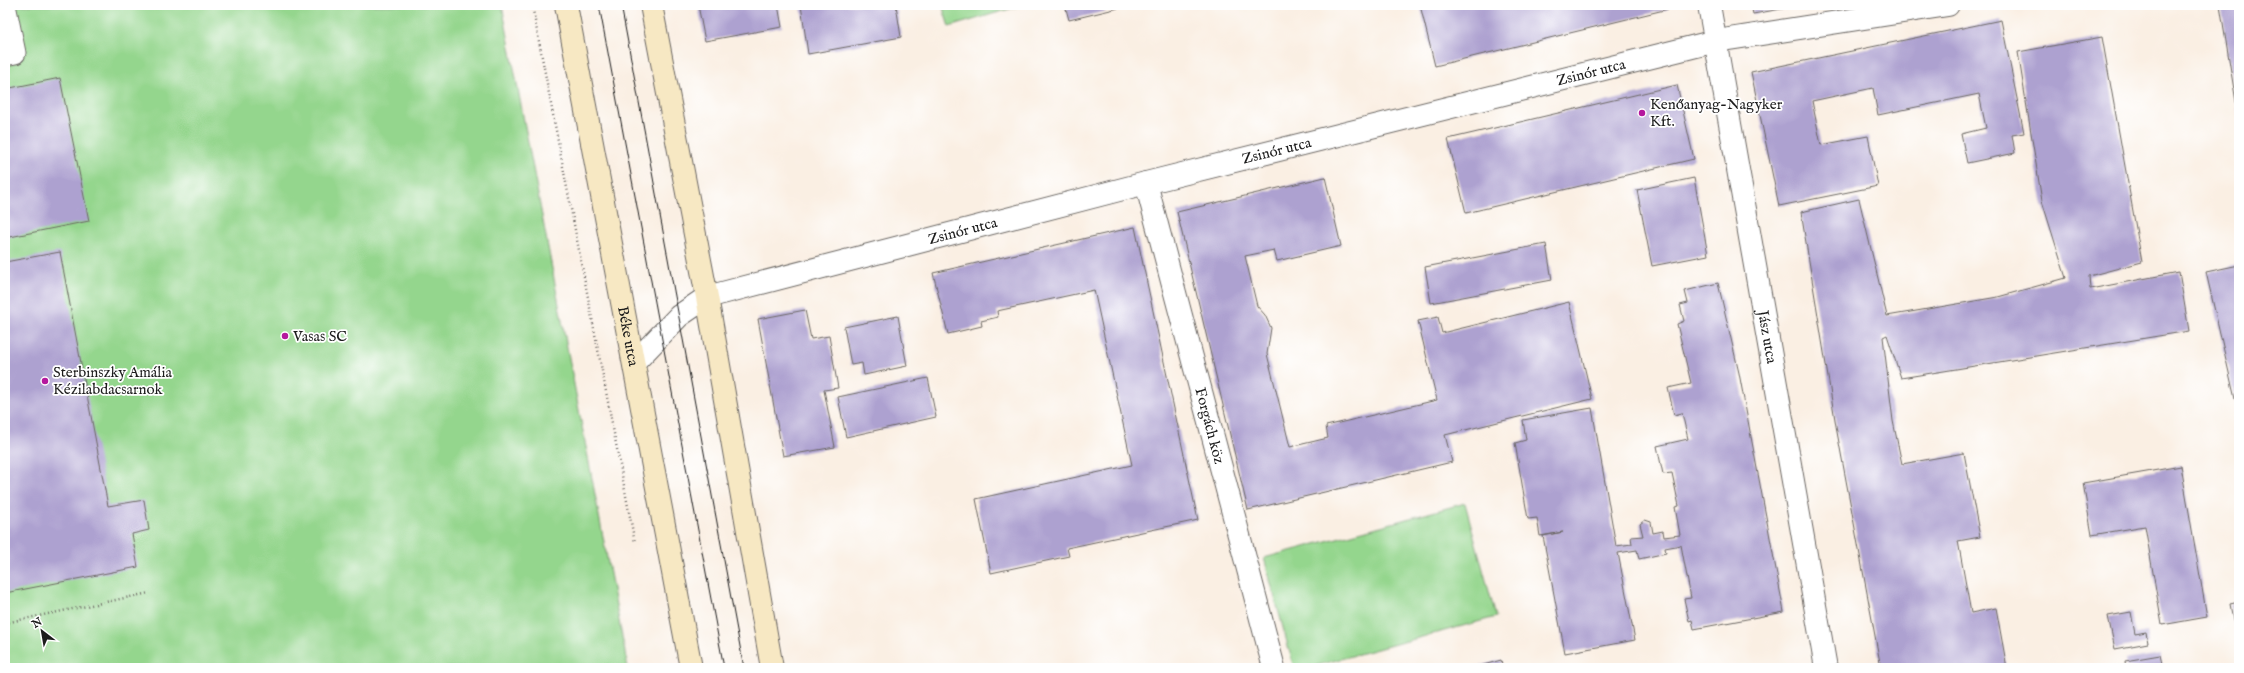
<svg xmlns="http://www.w3.org/2000/svg" width="2244" height="673" font-family="'IM FELL English',serif">
<rect width="100%" height="100%" fill="#fff"/>
<filter id="ink" filterUnits="userSpaceOnUse"><feTurbulence type="fractalNoise" baseFrequency=".025" numOctaves="2"/><feDisplacementMap in="SourceGraphic" scale="8" xChannelSelector="R" yChannelSelector="G"/><feConvolveMatrix kernelMatrix="1 2 1 2 8 2 1 2 1" color-interpolation-filters="sRGB"/></filter>
<filter id="wash" filterUnits="userSpaceOnUse"><feTurbulence type="fractalNoise" baseFrequency=".012" numOctaves="4" result="noise"/><feDisplacementMap in="SourceGraphic" scale="16" xChannelSelector="R" yChannelSelector="G"/><feGaussianBlur stdDeviation="0.9" result="paint"/><feColorMatrix in="noise" values="0 0 0 0 0 0 0 0 0 0 0 0 0 0 0 0 0 1.4 0 .05"/><feComposite in="paint" operator="in"/></filter>
<g filter="url(#wash)">
<rect width="100%" height="100%" fill="#faefe3"/>
<path fill="#94d68d" stroke="#587954" d="M5 5H502L628 668H5Z
M942 5H1023L949 27Z
M1465 503 1496 617 1307 668H1294L1264 558Z"/>
<g id="blocks">
<path fill="#ada1d0" d="M698 5H778L782 27 705 41Z
M801 5H896L901 37 808 54Z
M1065 5H1127V6L1069 20Z
M1420 5H1667L1668 9 1435 66Z
M1751 5H1798V6L1753 14Z
M2220 5H2239V114H2238Z
M2001 20 2024 133 2012 135 2015 153 1967 163 1961 134 1986 128 1979 94 1878 115 1873 88 1812 101 1821 145 1868 136 1878 186 1779 206 1751 72Z
M2102 37 2142 262 2089 276 2090 289 2179 272 2189 331 1901 378 1887 335 1883 337 1893 421 1902 464 1964 453 1980 537 1958 541 1971 613 1996 608 2007 668H1881L1837 432 1801 212 1859 199 1887 316 1998 297 2066 278 2042 201 2018 52Z
M60 78 89 221 5 238V89Z
M1677 85 1694 159 1466 213 1448 139Z
M1325 177 1341 246 1277 261 1274 250 1245 256 1257 306 1265 315 1271 328 1267 354 1290 447 1328 438 1326 426 1437 400 1418 321 1438 317 1442 333 1569 302 1592 399 1445 435 1452 462 1248 510 1177 212Z
M1694 178 1708 255 1652 266 1637 190Z
M1135 227 1198 520 1067 548 1069 556 991 573 976 499 1132 465 1094 290 997 311 998 317 981 321 982 326 948 334 933 273Z
M1546 244 1552 280 1431 303 1425 267Z
M60 252 108 506 144 500 149 530 132 534 138 567 5 593V262Z
M2239 265V398L2235 399 2206 272Z
M1718 283 1739 373 1784 612 1694 629 1692 620 1689 621 1684 599 1691 598 1681 545 1665 548 1666 553 1639 559 1637 550 1618 553 1635 640 1565 653 1543 536 1563 532 1540 536 1537 518 1528 519 1515 443 1526 440 1523 420 1592 408 1616 546 1632 544 1631 537 1643 536 1640 524 1645 520 1651 522 1653 533 1663 531 1664 537 1680 535 1675 507 1679 506 1672 473 1663 474 1657 446 1688 439 1682 413 1674 415 1668 388 1691 383 1677 324 1684 321 1680 305 1688 303 1685 291Z
M805 310 811 339 829 336 838 388 824 390 835 447 783 456 758 319Z
M898 316 907 366 864 375 862 363 851 365 844 327Z
M928 378 936 417 846 437 838 397Z
M2181 466 2207 617 2162 625 2145 526 2092 535 2083 483Z
M2239 602V647H2238L2230 604Z
M2131 612 2135 634 2146 632 2148 643 2115 649 2108 616Z
M2160 655 2163 668H2126L2125 661Z
M1501 660 1503 668H1473Z"/>
</g>
</g>
<g filter="url(#ink)">
<use href="#blocks" fill-opacity="0" stroke="#6a6662" stroke-width="1"/>
<g fill="none" stroke-linecap="round" stroke-linejoin="round">
<defs>
<path id="lane" d="M5 55 15 53 5 5"/>
<g id="street">
<path id="s1" d="M1709 5 1826 668"/>
<path id="s2" d="M1146 183 1274 668"/>
<path id="s3" d="M634 363 679 316 707 297 1146 183 1716 41 1948 5"/>
</g>
<g id="secondary">
<path id="s4" d="M566 5 691 668"/>
<path d="M651 5 707 297 772 668"/>
</g>
</defs>
<use href="#lane" stroke="#6a6662" stroke-width="23"/>
<use href="#street" stroke="#6a6662" stroke-width="24"/>
<use href="#secondary" stroke="#6a6662" stroke-width="24"/>
<path stroke="#6a6662" stroke-width="2.5" stroke-dasharray="1 3" stroke-linecap="butt" d="M532 5 635 543
M5 623 149 593"/>
<use href="#lane" stroke="#fff" stroke-width="21"/>
<use href="#street" stroke="#fff" stroke-width="22"/>
<use href="#secondary" stroke="#f7e8c3" stroke-width="22"/>
<path stroke="#1c1c1c" stroke-width="1" d="M599 5 724 668
M621 5 744 668"/>
</g>
</g>
<g fill="#b5179e" stroke="#fff" stroke-width="1.5">
<circle cx="1642" cy="113" r="4"/>
<circle cx="285" cy="336" r="4"/>
<circle cx="45" cy="381" r="4"/>
</g>
<g text-anchor="middle" dominant-baseline="central" stroke-width="3.5" stroke-linejoin="round" paint-order="stroke">
<g font-size="15" fill="#1c1c1c" stroke="#fff">
<text stroke="none"><textPath href="#s3" startOffset="1011">Zsinór utca</textPath></text>
<text stroke="none"><textPath href="#s3" startOffset="687">Zsinór utca</textPath></text>
<text stroke="none"><textPath href="#s3" startOffset="363">Zsinór utca</textPath></text>
<text stroke="none"><textPath href="#s4" startOffset="337">Béke utca</textPath></text>
<text stroke="none"><textPath href="#s1" startOffset="337">Jász utca</textPath></text>
<text stroke="none"><textPath href="#s2" startOffset="251">Forgách köz</textPath></text>
</g>
<g font-size="15" fill="#1c1c1c" stroke="#fff" text-anchor="start">
<text x="1650" y="104">Kenőanyag-Nagyker<tspan x="1650" dy="17">Kft.</tspan></text>
<text x="293" y="336">Vasas SC</text>
<text x="53" y="372">Sterbinszky Amália<tspan x="53" dy="17">Kézilabdacsarnok</tspan></text>
</g>
</g>
<rect width="2244" height="673" fill="none" stroke="#fff" stroke-width="20"/>
<g transform="translate(42 631) rotate(329)" stroke="#ffffff" stroke-width="3" paint-order="stroke">
<path d="M0-3L7 15L0 10L-7 15Z" fill="#1c1c1c"/>
<text y="-6" font-size="11" font-weight="bold" text-anchor="middle" fill="#1c1c1c">N</text>
</g>
</svg>
